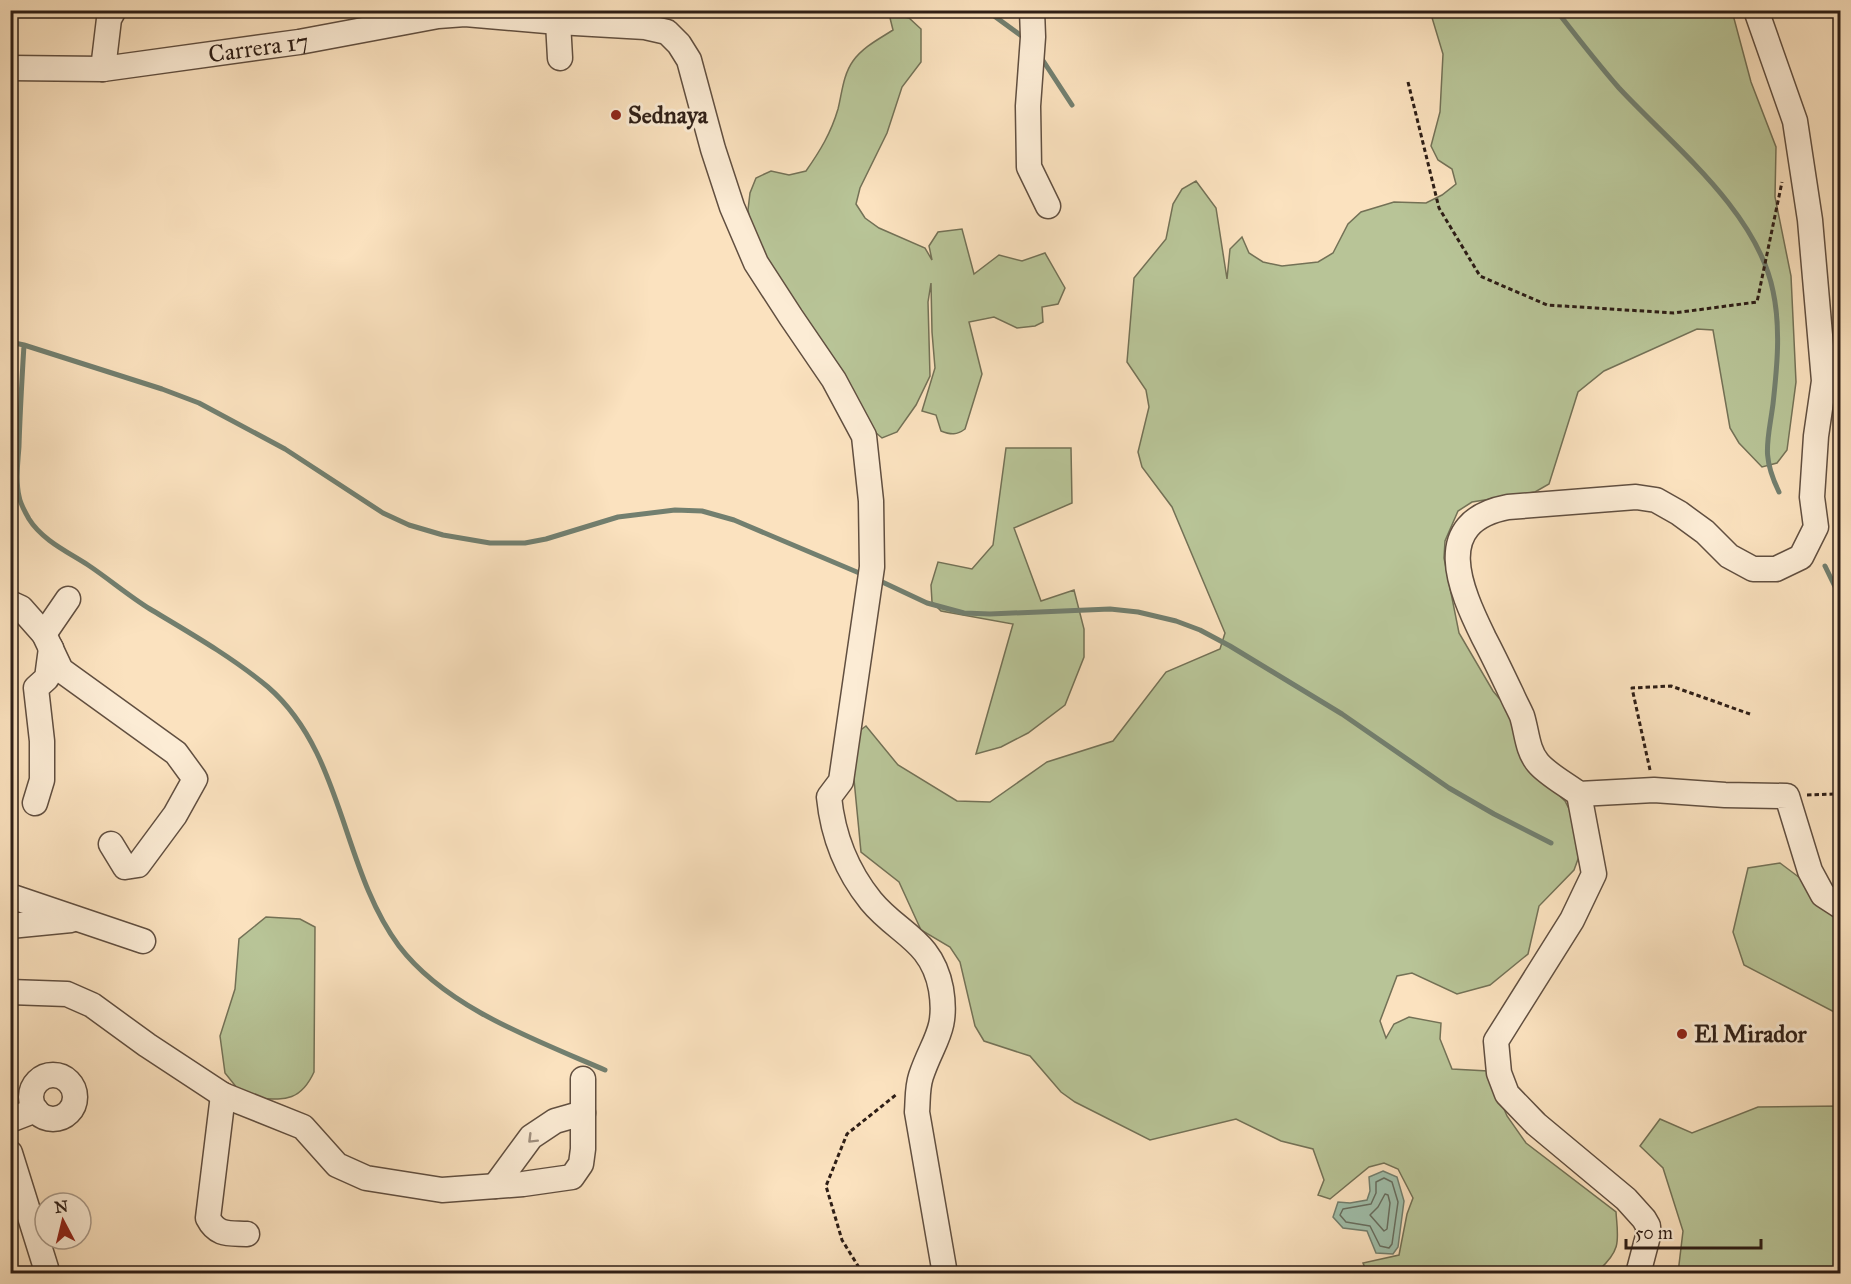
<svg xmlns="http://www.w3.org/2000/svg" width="1851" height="1284" font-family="'IM FELL Great Primer',serif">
<rect width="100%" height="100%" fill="#fbe2bf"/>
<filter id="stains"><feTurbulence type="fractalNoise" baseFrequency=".00333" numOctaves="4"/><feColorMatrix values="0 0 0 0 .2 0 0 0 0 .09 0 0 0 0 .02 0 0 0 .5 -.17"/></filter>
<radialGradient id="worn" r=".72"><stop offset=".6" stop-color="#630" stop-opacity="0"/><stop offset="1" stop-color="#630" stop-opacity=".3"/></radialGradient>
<path fill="#b8c497" stroke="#737156" stroke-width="1.5" d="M1430 11H1732L1751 82 1776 147 1775 197 1791 276 1796 382 1787 450 1777 463 1762 467 1739 443 1730 428 1713 330 1697 329 1604 371 1578 392 1549 484 1535 492 1472 502 1458 511 1445 541 1444 558 1459 633 1493 691 1514 716 1527 765 1565 801 1585 840 1574 870 1539 906 1528 954 1490 985 1457 994 1412 973 1397 976 1380 1021 1386 1038 1394 1024 1409 1017 1441 1023 1440 1039 1452 1069 1488 1071 1507 1116 1526 1143 1616 1212C1618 1240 1622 1249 1599 1270L1569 1268 1543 1274 1367 1273 1363 1263 1399 1255 1407 1214 1413 1198 1398 1169 1384 1163 1369 1167 1330 1199 1318 1195 1324 1180 1313 1149 1281 1141 1236 1119 1150 1140 1075 1102 1061 1092 1030 1056 984 1041 975 1026 960 962 950 947 921 930 899 882 861 852 850 738 866 726 898 765 957 801 990 802 1047 762 1113 741 1166 672 1220 649 1225 633 1172 507 1142 467 1138 452 1149 407 1146 390 1127 362 1134 278 1166 239 1173 204 1182 189 1196 181 1216 208 1227 279 1230 249 1242 237 1249 253 1263 262 1282 266 1318 262 1333 253 1348 224 1361 212 1394 202 1426 203 1442 195 1456 184 1452 169 1438 160 1431 146 1440 112 1443 54Z
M889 14 909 18 921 29V62L902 87 887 133 860 188 856 204 865 218 879 228 925 248 932 260 929 246 938 232 962 229 974 274 999 255 1022 261 1045 253 1065 288 1058 304 1042 307 1043 322 1035 326 1017 328 994 317 969 322 982 374 965 429C957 435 951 435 941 431L936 415 922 411 935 368 932 332 931 283 928 302 930 376 916 405 897 432 882 438 832 395 754 242 748 210 750 193 756 178 771 171 789 175 806 171C820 151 831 133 838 109 842 93 843 75 853 61 863 47 879 39 893 30Z
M1006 448H1071L1072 503 1014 528 1041 601 1074 590 1084 629V657L1065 705 1028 733 1001 747 976 754 1013 624 941 611 932 602 931 585 938 562 972 569 993 545Z
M1780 863 1840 908V1015L1744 965 1733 932 1748 868Z
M266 917 300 919 315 927 314 1072C298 1107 278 1098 245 1098L225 1073 220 1036 235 989 239 939Z
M1840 1106V1273H1678L1683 1231 1663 1168 1640 1146 1660 1119 1692 1133 1758 1107Z"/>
<path fill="#a0bfab" stroke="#727f6f" stroke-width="1.5" d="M1383 1171 1397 1177 1404 1201 1398 1247 1393 1254 1376 1253 1367 1231 1343 1228 1333 1217 1338 1202 1350 1203 1367 1200 1370 1191 1369 1177Z"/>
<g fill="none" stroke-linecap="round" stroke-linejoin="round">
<path stroke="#676e60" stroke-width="1.5" d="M1384 1178 1392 1182 1398 1202 1392 1244 1389 1248 1380 1246 1370 1226 1346 1222 1340 1215 1343 1209 1371 1204 1376 1193V1182Z
M1385 1194 1388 1195 1390 1203 1387 1229 1384 1231 1370 1215 1378 1207Z"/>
<path stroke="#727f6f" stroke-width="5" d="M986 10 1027 40
M1556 10C1577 37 1597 63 1619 88 1672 145 1757 211 1773 291 1781 328 1777 368 1773 404 1768 442 1761 455 1779 492
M1040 56 1072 105
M10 342 24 345C22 378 20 412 19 446 18 462 15 480 19 496 20 503 25 512 29 519 42 540 68 552 88 565 109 579 129 596 150 609 190 633 232 657 268 687 344 753 341 868 399 946 446 1008 536 1040 605 1070
M24 345 162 389 199 403 285 449 383 513 409 525 443 535 490 543H525L546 539 618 517 675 510 702 511 734 520 864 575
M1825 566 1840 597
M878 580 927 603 964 613 990 614 1110 609 1138 612 1176 621 1200 630 1230 646 1342 714 1449 788 1494 814 1551 843"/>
<defs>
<g id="minor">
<path d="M1032 10 1033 37 1028 106 1029 167 1048 206"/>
<path d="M1756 10 1795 121 1810 220 1824 381 1816 436 1812 497 1816 527 1801 557 1776 569H1753L1729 556 1705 532 1679 513 1656 500 1636 497 1508 507C1430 522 1460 589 1484 638 1494 657 1503 676 1512 695 1515 702 1519 709 1522 716 1527 732 1527 750 1538 763 1547 774 1567 785 1579 794L1654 790 1725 795 1787 796 1810 871 1823 895 1840 906"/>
<path d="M558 22 560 58"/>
<path id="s1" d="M10 68 103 69 299 42 438 16 465 14 558 22 645 27 667 32 679 44 689 60 713 149 732 207 756 263 791 317 834 380 864 436 871 501 872 567 841 781 829 797C833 837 846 870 871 901 898 934 932 940 941 989 948 1031 933 1040 921 1076 917 1088 918 1100 917 1112L945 1274"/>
<path d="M103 69 109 19 114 10"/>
<path d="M10 603 21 608 44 634 61 670 176 753 195 779 175 815 138 865 125 867 111 844"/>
<path d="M44 634 68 599"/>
<path d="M1579 794 1594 874 1572 920 1496 1041 1499 1073 1507 1094 1536 1124 1626 1199 1644 1219 1648 1226V1236L1638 1274"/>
<path d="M35 803 42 780V741L36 688 47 678 51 648"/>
<path d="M10 896 143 941"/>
<path d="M10 926 71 920"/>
<path d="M10 992 67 994 92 1005 147 1045 223 1095 303 1127 337 1165 366 1178 442 1190 523 1184 572 1177 581 1164 583 1149V1079"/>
<circle cx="53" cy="1097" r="22"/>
<path d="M223 1095 208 1218C217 1236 229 1233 247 1234"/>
<path d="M10 1120 36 1110"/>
<path d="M10 1153 46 1268V1274"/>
<path d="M495 1186 531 1137 555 1121 583 1113"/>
</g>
</defs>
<use href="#minor" stroke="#614f40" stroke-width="27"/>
<path stroke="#2e1e16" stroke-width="3" stroke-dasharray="4.5 3" stroke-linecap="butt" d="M1408 82 1439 208 1480 276 1547 305 1674 313 1757 302 1782 182
M1650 770 1632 688 1671 686 1750 714
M1807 795 1837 794 1840 808
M863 1274 842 1240 826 1186 847 1134 897 1094"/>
<use href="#minor" stroke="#fcecd5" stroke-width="24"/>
</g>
<defs><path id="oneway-chevron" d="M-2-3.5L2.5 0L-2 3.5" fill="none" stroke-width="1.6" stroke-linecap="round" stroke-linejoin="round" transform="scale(1.5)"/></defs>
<use stroke="#9f8f7f" href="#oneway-chevron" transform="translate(532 1139) rotate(135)"/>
<g fill="#8f2418" stroke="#fcecd5" stroke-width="2">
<circle cx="616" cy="115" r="6"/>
<circle cx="1682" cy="1034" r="6"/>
</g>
<g text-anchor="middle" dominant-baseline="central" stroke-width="6" stroke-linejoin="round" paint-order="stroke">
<g font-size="24" fill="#2e1e16" stroke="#fcecd5">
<text stroke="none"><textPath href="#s1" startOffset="250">Carrera 17</textPath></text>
</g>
<g font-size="24" font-weight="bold" fill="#2e1e16" stroke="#fcecd5" text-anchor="start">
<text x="628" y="115">Sednaya</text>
<text x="1694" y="1034">El Mirador</text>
</g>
</g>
<rect width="1851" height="1284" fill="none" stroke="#fbe2bf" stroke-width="36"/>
<rect x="12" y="12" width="1827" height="1260" fill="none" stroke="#2e1e16" stroke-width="3"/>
<rect x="18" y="18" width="1815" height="1248" fill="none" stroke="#2e1e16" stroke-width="1.5"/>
<g transform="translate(63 1221) rotate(353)"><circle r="28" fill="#fcecd5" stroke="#aa9a89" stroke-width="1.5"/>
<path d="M0-4.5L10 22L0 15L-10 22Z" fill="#8f2418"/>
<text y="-9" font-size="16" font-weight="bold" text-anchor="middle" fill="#2e1e16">N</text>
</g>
<path d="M1626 1239v9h135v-9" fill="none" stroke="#2e1e16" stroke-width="3"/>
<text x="1635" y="1239" font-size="18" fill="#2e1e16" stroke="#fcecd5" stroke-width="4.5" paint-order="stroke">50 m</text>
<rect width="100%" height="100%" filter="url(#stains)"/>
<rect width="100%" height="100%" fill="url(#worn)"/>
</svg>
